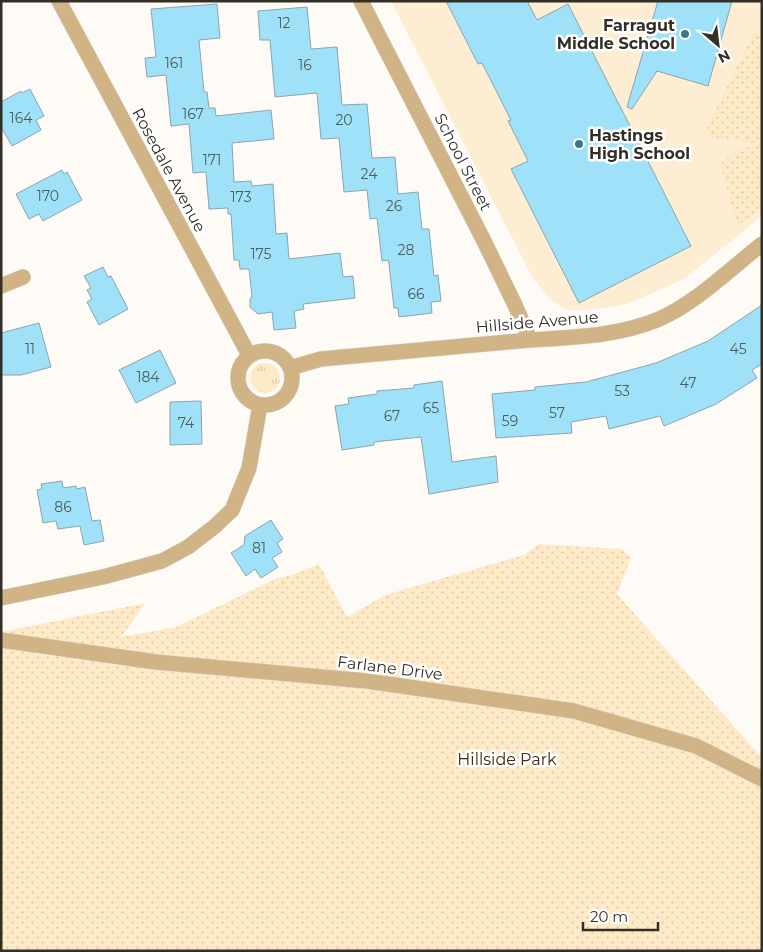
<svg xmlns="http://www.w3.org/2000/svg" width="763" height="952" font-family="Montserrat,sans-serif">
<defs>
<pattern id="grass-tufts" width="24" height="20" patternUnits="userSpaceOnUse" patternTransform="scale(1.25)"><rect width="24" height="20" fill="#ffeac8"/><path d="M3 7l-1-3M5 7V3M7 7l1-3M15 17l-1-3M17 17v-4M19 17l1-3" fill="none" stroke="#dbc9ac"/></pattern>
<pattern id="park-dots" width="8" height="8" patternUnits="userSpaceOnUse" patternTransform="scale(1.25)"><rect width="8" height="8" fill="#ffeac8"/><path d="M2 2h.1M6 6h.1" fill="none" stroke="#dbc9ac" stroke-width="1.8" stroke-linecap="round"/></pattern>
</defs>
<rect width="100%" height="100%" fill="#fefbf7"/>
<path fill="#fdedd2" d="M391 1H762V216L684 279 648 295 629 303 617 306 586 310H569L560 306 549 298 531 275Z"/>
<path fill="url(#grass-tufts)" d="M250 378a15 15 0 1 1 30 0a15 15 0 1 1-30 0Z"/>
<path fill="url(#park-dots)" d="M754 32 762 34V207L738 226 720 164 738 149 760 144 703 136Z
M539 544 622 549 631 558 617 594 762 758V951H1V632L146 603 121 637 176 627 275 579 292 575 319 564 347 617 385 595 524 555Z"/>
<path fill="#9fe1f9" stroke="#8ca4ad" d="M446 1H527L537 20 568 4 691 246 579 303 511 169 528 161 508 121 511 120 482 63 478 64Z
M658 1H732L708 86 657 71 632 109 627 107Z
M217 4 220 38 199 40 204 92H207L209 108H215L216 116 271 110 274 139 232 143 234 182 251 181 252 186 273 184 276 234 287 233 289 259 340 253 343 277 353 276 355 298 303 304 304 309 294 311 296 328 274 330 272 312 258 314 250 307V299L252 296 249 269H240L239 260H234L231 214H228V208L209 209 206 172 193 173 189 124 171 126 166 75 147 77 145 58 156 57 151 9Z
M307 7 311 49 337 47 342 105 367 104 372 158 395 157 398 194 418 192 422 229H429L434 276 438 275 441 301 431 302 432 313 399 317 398 308H394L389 264 388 260 382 261 377 218 370 219 367 190 344 192 339 138 321 139 317 93 275 97 270 40H260L258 11Z
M30 89 44 116 36 120 41 130 12 146 1 127V102L21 91 22 93Z
M62 170 64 174 67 172 82 200 43 221 39 214 29 219 16 194Z
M103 267 108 277 111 276 128 309 99 325 87 302 92 299 87 290 91 288 84 276Z
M762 305V364L752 370 757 378 716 404 664 426 660 416 609 429 606 416 571 422 572 433 496 438 492 394 535 390V387L586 382 656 363 708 341Z
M39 323 51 367 21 375H1V333Z
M160 350 176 383 136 403 119 370Z
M442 381 452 462 496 456 498 482 429 494 421 437 374 442V445L342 450 335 406 349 404 348 398 377 394V391L414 388V385Z
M201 401 202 444 170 445V402Z
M62 481 63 488 76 486 77 489 85 487 92 521 100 520 104 541 84 545 80 526 58 529 56 521 43 523 37 490 42 489 41 484Z
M271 520 283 539 277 543 282 552 272 558 278 567 261 578 255 569 246 576 231 553 244 545 245 536Z"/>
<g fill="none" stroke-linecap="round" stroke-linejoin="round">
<defs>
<path id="street" d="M59 1 249 355
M361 1 484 241 515 305 530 340
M1 286 23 277
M238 378a27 27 0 1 1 54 0a27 27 0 1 1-54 0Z
M290 368 321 359C387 353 453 347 519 341 567 337 611 338 657 320 695 304 730 269 762 244
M1 598 103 577 162 561 188 547 214 527 232 510 249 468 260 405
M1 640 156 662 367 681 574 711 696 746 762 779"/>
</defs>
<use href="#street" stroke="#d9d6d2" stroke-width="16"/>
<use href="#street" stroke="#d0b486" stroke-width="15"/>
</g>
<g fill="#38778c" stroke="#fff" stroke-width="2">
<circle cx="685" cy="34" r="5"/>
<circle cx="579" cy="144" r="5"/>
</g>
<g text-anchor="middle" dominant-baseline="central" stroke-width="5" stroke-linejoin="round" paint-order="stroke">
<g font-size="14" fill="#4e5c5c">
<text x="284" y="23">12</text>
<text x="174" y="63">161</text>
<text x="305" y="65">16</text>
<text x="193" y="114">167</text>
<text x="21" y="118">164</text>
<text x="344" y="120">20</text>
<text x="212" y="160">171</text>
<text x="369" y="174">24</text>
<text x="48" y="196">170</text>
<text x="241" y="197">173</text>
<text x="394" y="206">26</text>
<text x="406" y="250">28</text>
<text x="261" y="254">175</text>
<text x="416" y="294">66</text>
<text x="30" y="349">11</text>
<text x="738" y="349">45</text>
<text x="148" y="377">184</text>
<text x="688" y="383">47</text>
<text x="622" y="391">53</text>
<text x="431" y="408">65</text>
<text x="557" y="413">57</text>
<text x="392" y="416">67</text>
<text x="510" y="421">59</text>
<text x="186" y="423">74</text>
<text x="63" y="507">86</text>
<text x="259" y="548">81</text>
</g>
<g font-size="16" font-weight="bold" fill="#332f27" stroke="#fff" text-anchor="end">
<text x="675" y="25">Farragut<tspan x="675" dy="18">Middle School</tspan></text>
<text x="589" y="135" text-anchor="start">Hastings<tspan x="589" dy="18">High School</tspan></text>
</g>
<g font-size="16" fill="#332f27" stroke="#fff">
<text transform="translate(463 162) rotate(63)">School Street</text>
<text transform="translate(169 170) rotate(62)">Rosedale Avenue</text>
<text transform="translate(537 322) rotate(-5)">Hillside Avenue</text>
<text transform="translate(390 668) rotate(7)">Farlane Drive</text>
</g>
<g font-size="16" fill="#3c2c0f" stroke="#fff">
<text x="507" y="759">Hillside Park</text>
</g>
</g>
<rect width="763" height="952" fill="none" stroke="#332f27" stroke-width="5"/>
<g transform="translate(718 45) rotate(152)" stroke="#ffffff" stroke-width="4" paint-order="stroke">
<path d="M0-4L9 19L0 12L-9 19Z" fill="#332f27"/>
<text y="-8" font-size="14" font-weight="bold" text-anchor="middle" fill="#332f27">N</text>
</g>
<path d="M583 922v8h75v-8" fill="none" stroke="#332f27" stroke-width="2.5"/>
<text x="590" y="922" font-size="15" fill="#332f27" stroke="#ffffff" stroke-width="4" paint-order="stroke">20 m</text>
</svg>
